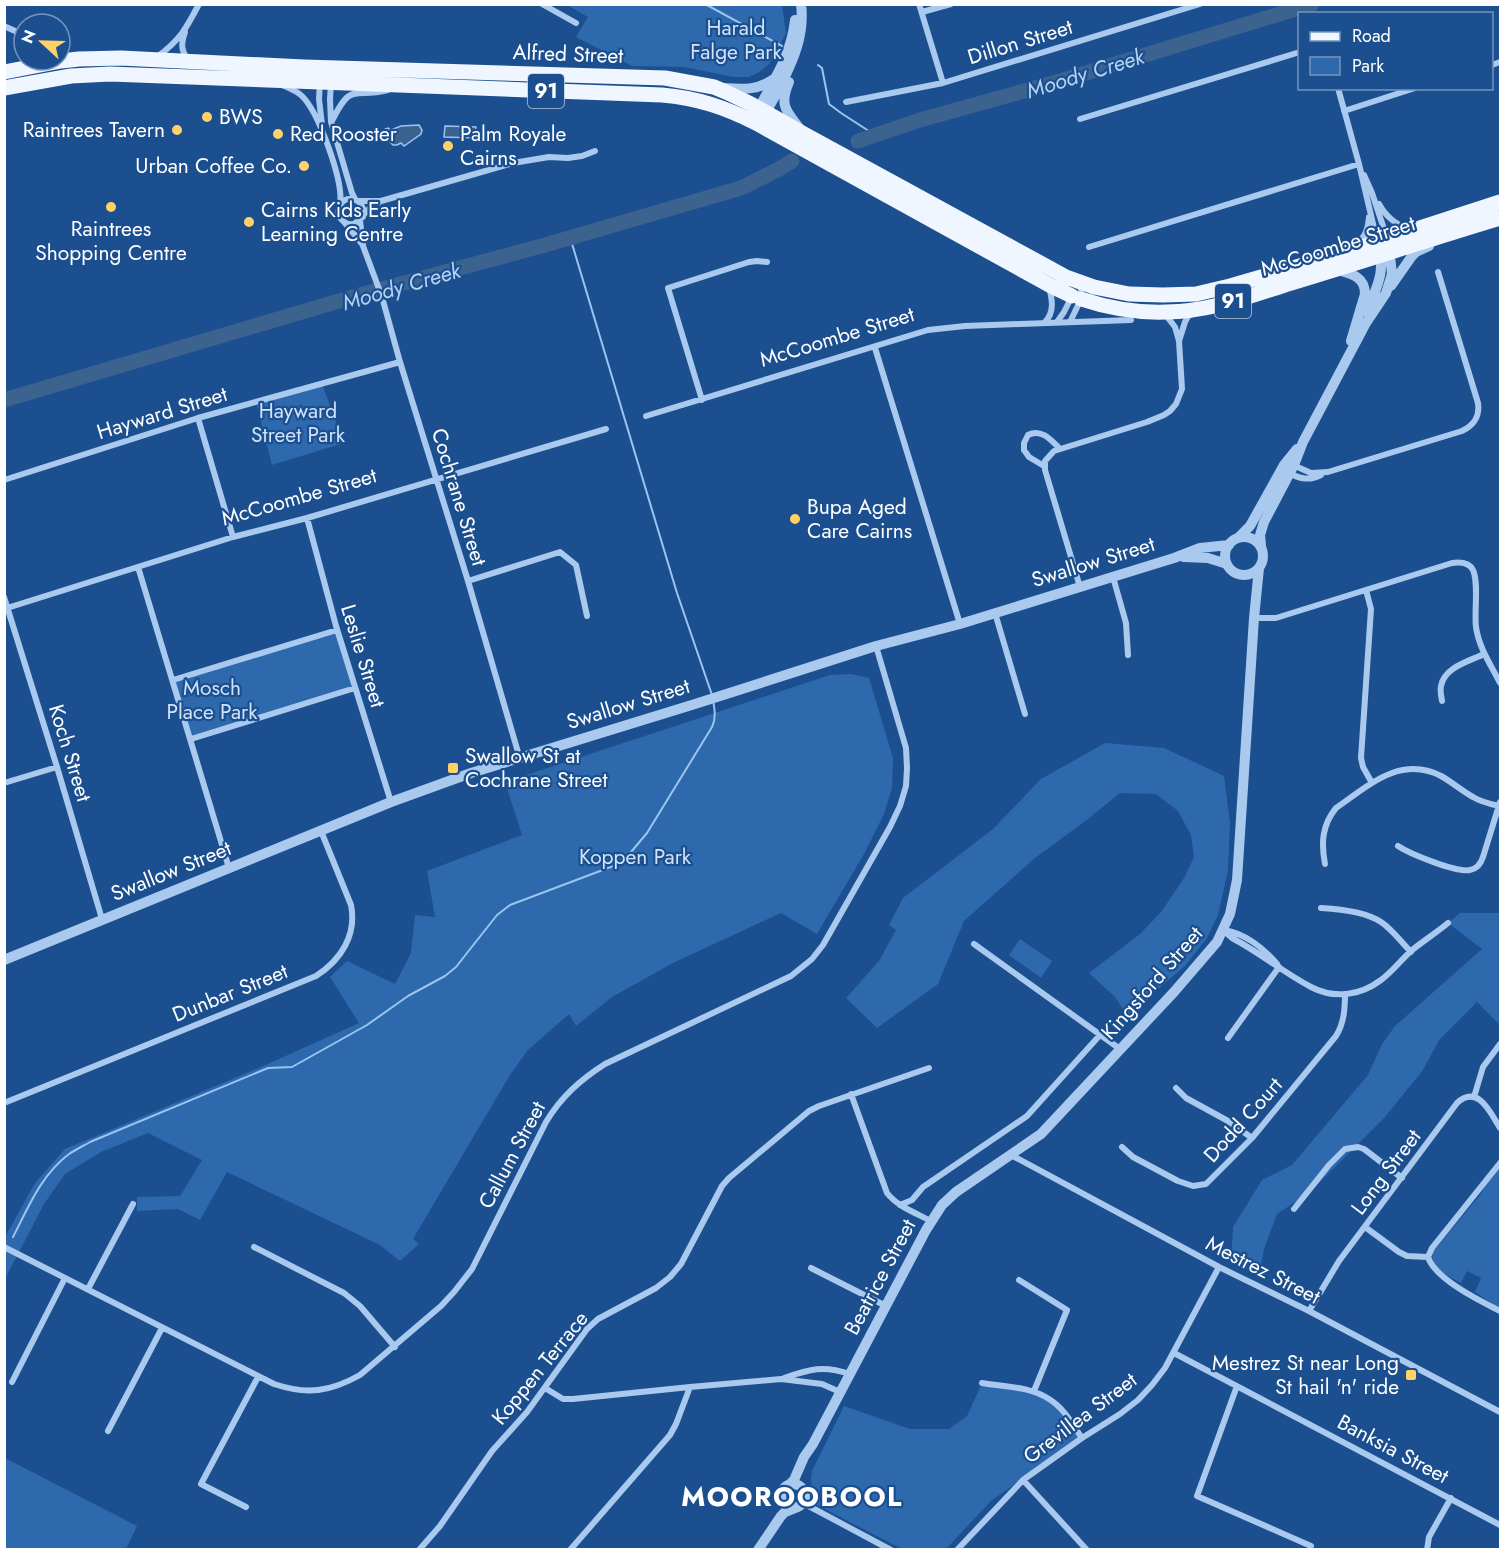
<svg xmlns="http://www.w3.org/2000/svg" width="1505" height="1554" font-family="Jost,sans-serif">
<rect width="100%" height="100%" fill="#1b4f8f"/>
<path fill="#2e69ad" d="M567 5H782L786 33 775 55 768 65 758 73 748 77H733L684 67 632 66 576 37 588 17Z
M322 384 344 443 272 465 256 402Z
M337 630 355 688 191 739 173 680Z
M851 674 869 678 893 758 892 788 884 814 864 854 817 934 781 913 673 963 612 997 576 1026 569 1014 528 1050 510 1075 413 1239 419 1244 400 1261 380 1245 227 1172 200 1220 178 1209 137 1211V1197L180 1196 202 1160 148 1133 101 1152 65 1174 44 1204 5 1279V1237L35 1183 65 1149 261 1067 359 1023 330 977 347 961 395 984 411 953 415 915 435 917 427 871 522 835 505 782 830 675Z
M1105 743 1164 748 1224 776 1230 823 1228 871 1218 915 1207 938 1185 966 1158 989 1129 1019 1116 998 1089 973 1140 934 1161 912 1184 878 1194 857 1191 835 1178 811 1156 794 1120 793 1088 819 1035 858 964 921 938 984 877 1028 846 998 879 961 896 930 889 925 903 898 993 829 1041 779Z
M1460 913H1500V1025L1477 1002 1439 1040 1423 1070 1385 1117 1309 1193 1277 1214 1264 1249 1259 1275 1231 1261 1233 1227 1262 1180 1292 1165 1368 1075 1382 1044 1395 1026 1482 949 1448 923Z
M1020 939 1052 961 1041 978 1009 955Z
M1500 1166V1309L1475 1292 1481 1278 1467 1271 1461 1283C1448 1276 1423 1266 1436 1248L1480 1195 1488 1180Z
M982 1383 1034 1391 1059 1407 1085 1436 992 1500 946 1549H902L813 1503 811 1478 812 1471 844 1406 910 1429H949L967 1416Z
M5 1458 137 1526 126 1549H5Z"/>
<path fill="#3c6290" stroke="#9cc4f0" stroke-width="1.5" d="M419 125 422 130 421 134 404 146 401 143 397 145H393L388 140V135L385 132V129L388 128 391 130 401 126Z
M445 126 476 127 475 138 444 137Z"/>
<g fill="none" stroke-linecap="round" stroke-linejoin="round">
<path stroke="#9cc4f0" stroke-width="2" d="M705 4 782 46
M818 65 822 68 829 104 841 113 875 135
M570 237 677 593 712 695
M13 1237C28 1208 41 1175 69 1154 75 1150 83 1146 90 1142L268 1068 292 1067 367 1025 408 996 445 976 456 967 497 915 510 905 616 865 631 852 647 833 712 727C716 718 715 711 713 700"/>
<path stroke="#3c6290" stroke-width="15" d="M858 141 920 120 1060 81 1312 4
M4 400 356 296 545 245 741 188 779 169 792 161"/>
<path stroke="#a9c9ee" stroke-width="6" d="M542 4 576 23
M919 4 943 83
M922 12 951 4
M4 26 24 35
M185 32C181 44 181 49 187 59
M157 57C180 40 186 29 199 4
M1492 65 1500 62
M320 82 319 99 322 125
M331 83 330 99 331 122 352 193 355 199
M282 85C289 88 297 91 302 96 319 113 344 182 340 205
M1338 88 1359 164 1377 241
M846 102 943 83 1200 4
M1344 111 1415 88
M1080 119 1300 52
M332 121C352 80 354 99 388 90
M1364 175 1372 193 1387 238
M359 201H381L513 163 549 157 568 158 582 156 595 151
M1379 204C1386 217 1395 223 1408 230
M363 217C367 197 342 192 339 209 337 213 339 218 343 221 355 231 361 216 369 209 373 206 377 204 381 201
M360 220 363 246 382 297 400 362 468 581 520 759
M345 223 363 245
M1355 244C1366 238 1368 228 1369 217
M1089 247 1359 164
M1165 314 1175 327 1179 341 1185 322 1190 313
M1045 322C1055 312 1052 299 1049 286
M1057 322 1064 312 1072 296
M1070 322 1081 299V283
M875 348 960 624
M702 400 668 288 749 262 757 261 767 262
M646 416 928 330 965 326 1020 324 1131 320
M198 418 233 537
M1293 465 1311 473 1328 472 1462 431C1474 425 1480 417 1478 403L1438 272
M1044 466 1029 457 1024 450V443L1028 435C1041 428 1051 440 1060 449
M1289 473C1300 479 1309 481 1321 475
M4 480 198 418 400 362
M307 518 336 626 391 802
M138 567 229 868
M1113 577 1126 623 1128 655
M468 581 560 552 576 565 587 616
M1080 587 1045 470V461L1054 451 1147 422 1164 415 1170 411 1176 404 1182 389 1179 341
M1366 590 1371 609 1361 758 1363 767 1372 783
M4 597 57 767 102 919
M4 609 233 537 307 518 606 429
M995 613 1025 714
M1254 618H1276L1452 563C1460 562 1469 562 1473 570 1479 583 1474 612 1476 627 1479 648 1491 665 1500 683
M173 680 337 630
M1442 701C1441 696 1440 690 1441 686 1444 667 1470 661 1484 654
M191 739 355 688
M4 783 57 767
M1398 846C1410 854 1457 873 1470 870 1477 869 1481 863 1483 857L1500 802
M1325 864C1321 843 1322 825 1336 808 1368 786 1400 755 1441 776 1452 782 1462 791 1473 797 1481 802 1490 804 1499 806
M1321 908C1339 909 1366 912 1381 922 1392 929 1401 942 1411 952
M1223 930 1232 938C1259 952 1284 973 1311 987 1334 999 1360 996 1381 980 1392 972 1401 960 1411 951 1423 941 1436 933 1448 923
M1224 930C1244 933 1264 948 1277 964
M974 944 1120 1049
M1228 1038 1279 967
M1176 1088 1186 1098 1228 1121 1252 1138
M851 1094 887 1193C898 1207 916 1213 931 1221
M1474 1097 1483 1067 1500 1044
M4 1103 316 976C341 960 357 935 351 905L321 831
M1122 1147 1133 1157 1178 1181 1193 1186 1206 1184 1252 1138 1336 1036C1344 1023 1345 1009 1345 994
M1011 1155 1219 1267 1309 1311 1500 1412
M900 1205 912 1200 923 1187 1027 1116 1100 1035
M1294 1209 1329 1165 1345 1149 1358 1147 1364 1149 1402 1178
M1365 1227 1399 1252 1407 1256 1428 1257
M4 1247 274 1384C307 1395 330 1392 360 1375L441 1306 454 1292 472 1269 546 1122C561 1097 580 1080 605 1064L791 976 812 959 823 945 890 827 900 806 906 786 907 768 906 748 876 646
M254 1247 344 1293 360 1306 395 1347
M1428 1257 1432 1248 1500 1163
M1428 1257C1435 1279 1480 1301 1500 1311
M811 1268 886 1306
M1019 1280 1067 1310 1034 1391
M88 1289 133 1204
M1309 1311 1339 1261 1457 1103C1478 1084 1490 1112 1500 1128
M1174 1353 1500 1525
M784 1378C810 1369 823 1365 850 1374
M12 1382 65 1278
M982 1383C1004 1387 1029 1386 1049 1399 1064 1408 1073 1425 1082 1438
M1237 1386 1197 1496 1311 1546
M545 1388 563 1399H573L690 1387 781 1379 822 1384 840 1392
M108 1431 162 1328
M1023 1480 1087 1550
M803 1503 891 1550
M246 1507 201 1484 258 1377
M419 1550 440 1526 492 1451 527 1412 587 1329 598 1319 656 1288 670 1277 681 1264 722 1186 729 1178 809 1111 819 1106 929 1068
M570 1550 670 1435 676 1424 690 1387
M957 1550 1023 1480 1082 1438 1120 1414 1138 1400 1152 1385 1165 1368 1219 1267
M1427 1550 1429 1537 1451 1498"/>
<path stroke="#a9c9ee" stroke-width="10" d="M789 82C779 105 786 111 800 129
M723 88C743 89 756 91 774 79
M758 113 759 108C775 78 791 55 795 20
M762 116C770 108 774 97 780 87 793 61 805 35 801 4
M1338 270C1352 274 1365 277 1365 294L1351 341
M1391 286 1412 256 1416 252 1429 246
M1368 314C1373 290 1386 277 1379 251
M1225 556a19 19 0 1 1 38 0a19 19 0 1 1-38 0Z
M1239 537 1250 526 1284 465 1297 449
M1261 545 1260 535 1264 522 1294 465 1303 442 1366 323 1386 293 1392 274 1389 247
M1184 557 1208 558 1227 564
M4 960 391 802 471 773 695 704 876 646 960 624 1080 587 1174 558 1200 548 1229 545
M781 1496a12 12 0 1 1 24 0a12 12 0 1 1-24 0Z
M789 1485 794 1480 804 1457 813 1444 926 1230 942 1205 956 1192 1041 1134 1174 992 1217 942 1230 914 1237 880 1254 618 1259 568
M758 1550 781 1516 785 1512 795 1508"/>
<path stroke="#f0f6ff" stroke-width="15" d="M4 72 61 61 79 59 121 58 304 67 665 78 714 87 726 92 751 104 804 134 1066 277 1094 287 1129 294 1163 295 1196 294 1230 286 1334 256 1500 202
M4 88 71 76 110 74 662 95C697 98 724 107 756 123L1051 286 1072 296
M1081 299C1108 308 1137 313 1166 312 1209 312 1250 296 1291 283 1361 262 1430 239 1500 218"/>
</g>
<g fill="#ffd166" stroke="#1b4f8f" stroke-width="2">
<circle cx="207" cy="117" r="6"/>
<circle cx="177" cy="130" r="6"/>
<circle cx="278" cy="134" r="6"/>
<circle cx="448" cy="146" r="6"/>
<circle cx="304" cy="166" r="6"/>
<circle cx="111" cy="207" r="6"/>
<circle cx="249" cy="222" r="6"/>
<circle cx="795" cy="519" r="6"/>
<rect x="447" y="762" width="12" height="12" rx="3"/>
<rect x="1405" y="1369" width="12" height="12" rx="3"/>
</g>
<g text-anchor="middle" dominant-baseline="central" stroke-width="4.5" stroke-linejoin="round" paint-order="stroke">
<g fill="#1b4f8f" stroke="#bbcadd" stroke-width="1.5">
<rect x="528" y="74" width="36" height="34" rx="4.5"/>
<rect x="1215" y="284" width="36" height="34" rx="4.5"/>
</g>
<g font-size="20" font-weight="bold" fill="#fff">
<text x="546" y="91">91</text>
<text x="1233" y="301">91</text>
</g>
<g font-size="21" fill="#cfe3fa" stroke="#1b4f8f">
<text x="736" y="28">Harald<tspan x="736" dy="24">Falge Park</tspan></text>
<text x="298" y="411">Hayward<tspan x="298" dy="24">Street Park</tspan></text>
<text x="212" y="688">Mosch<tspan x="212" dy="24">Place Park</tspan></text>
<text x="635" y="857">Koppen Park</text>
</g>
<g font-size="21" fill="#fff" stroke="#1b4f8f">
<text transform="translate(1020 42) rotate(-17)">Dillon Street</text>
<text transform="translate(568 54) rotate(2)">Alfred Street</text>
<text transform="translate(1338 246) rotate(-17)">McCoombe Street</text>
<text transform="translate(837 337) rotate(-17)">McCoombe Street</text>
<text transform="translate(162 413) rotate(-17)">Hayward Street</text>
<text transform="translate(299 497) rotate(-16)">McCoombe Street</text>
<text transform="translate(459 497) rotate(73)">Cochrane Street</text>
<text transform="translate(1093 562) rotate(-17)">Swallow Street</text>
<text transform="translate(363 656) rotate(73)">Leslie Street</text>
<text transform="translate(628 704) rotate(-17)">Swallow Street</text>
<text transform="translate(70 753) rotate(73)">Koch Street</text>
<text transform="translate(171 871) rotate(-22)">Swallow Street</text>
<text transform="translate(1152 983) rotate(-49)">Kingsford Street</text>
<text transform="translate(230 993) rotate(-22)">Dunbar Street</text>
<text transform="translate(1243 1120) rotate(-48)">Dodd Court</text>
<text transform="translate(512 1155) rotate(-62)">Callum Street</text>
<text transform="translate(1386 1172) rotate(-53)">Long Street</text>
<text transform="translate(1263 1270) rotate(27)">Mestrez Street</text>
<text transform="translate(880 1277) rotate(-62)">Beatrice Street</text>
<text transform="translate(540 1368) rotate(-51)">Koppen Terrace</text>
<text transform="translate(1080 1418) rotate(-37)">Grevillea Street</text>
<text transform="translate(1393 1449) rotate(28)">Banksia Street</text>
</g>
<g font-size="21" fill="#fff" stroke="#1b4f8f" text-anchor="start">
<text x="219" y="117">BWS</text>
<text x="165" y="130" text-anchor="end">Raintrees Tavern</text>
<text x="290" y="134">Red Rooster</text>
<text x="460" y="134">Palm Royale<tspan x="460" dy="24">Cairns</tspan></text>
<text x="292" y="166" text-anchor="end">Urban Coffee Co.</text>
<text x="261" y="210">Cairns Kids Early<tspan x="261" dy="24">Learning Centre</tspan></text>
<text x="111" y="229" text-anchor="middle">Raintrees<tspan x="111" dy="24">Shopping Centre</tspan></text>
<text x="807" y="507">Bupa Aged<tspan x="807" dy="24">Care Cairns</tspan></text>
<text x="465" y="756">Swallow St at<tspan x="465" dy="24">Cochrane Street</tspan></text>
<text x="1399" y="1363" text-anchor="end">Mestrez St near Long<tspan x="1399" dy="24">St hail 'n' ride</tspan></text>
</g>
<g font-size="22" font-style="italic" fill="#b5d3f5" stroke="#1b4f8f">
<text transform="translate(1085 73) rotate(-17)">Moody Creek</text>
<text transform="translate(401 286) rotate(-16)">Moody Creek</text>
</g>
<g font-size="27" font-weight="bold" letter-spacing="1.5" fill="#fff" stroke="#1b4f8f">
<text x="792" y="1496">MOOROOBOOL</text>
</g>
</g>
<rect width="1505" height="1554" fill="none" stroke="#ffffff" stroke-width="12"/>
<rect x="1298" y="12" width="195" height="78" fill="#1b4f8f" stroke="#7695bc" stroke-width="1.5"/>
<rect x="1310" y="32" width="30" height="9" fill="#f0f6ff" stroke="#7695bc" stroke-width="1.5"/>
<text x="1352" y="42" font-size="18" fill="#ffffff">Road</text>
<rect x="1310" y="57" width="30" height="18" fill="#2e69ad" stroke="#7695bc" stroke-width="1.5"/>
<text x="1352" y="72" font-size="18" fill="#ffffff">Park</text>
<g transform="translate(42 42) rotate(292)"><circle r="28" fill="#1b4f8f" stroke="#7695bc" stroke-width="1.5"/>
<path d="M0-4.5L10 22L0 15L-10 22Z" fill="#ffd166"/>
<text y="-9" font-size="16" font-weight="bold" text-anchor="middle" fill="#ffffff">N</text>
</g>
</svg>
